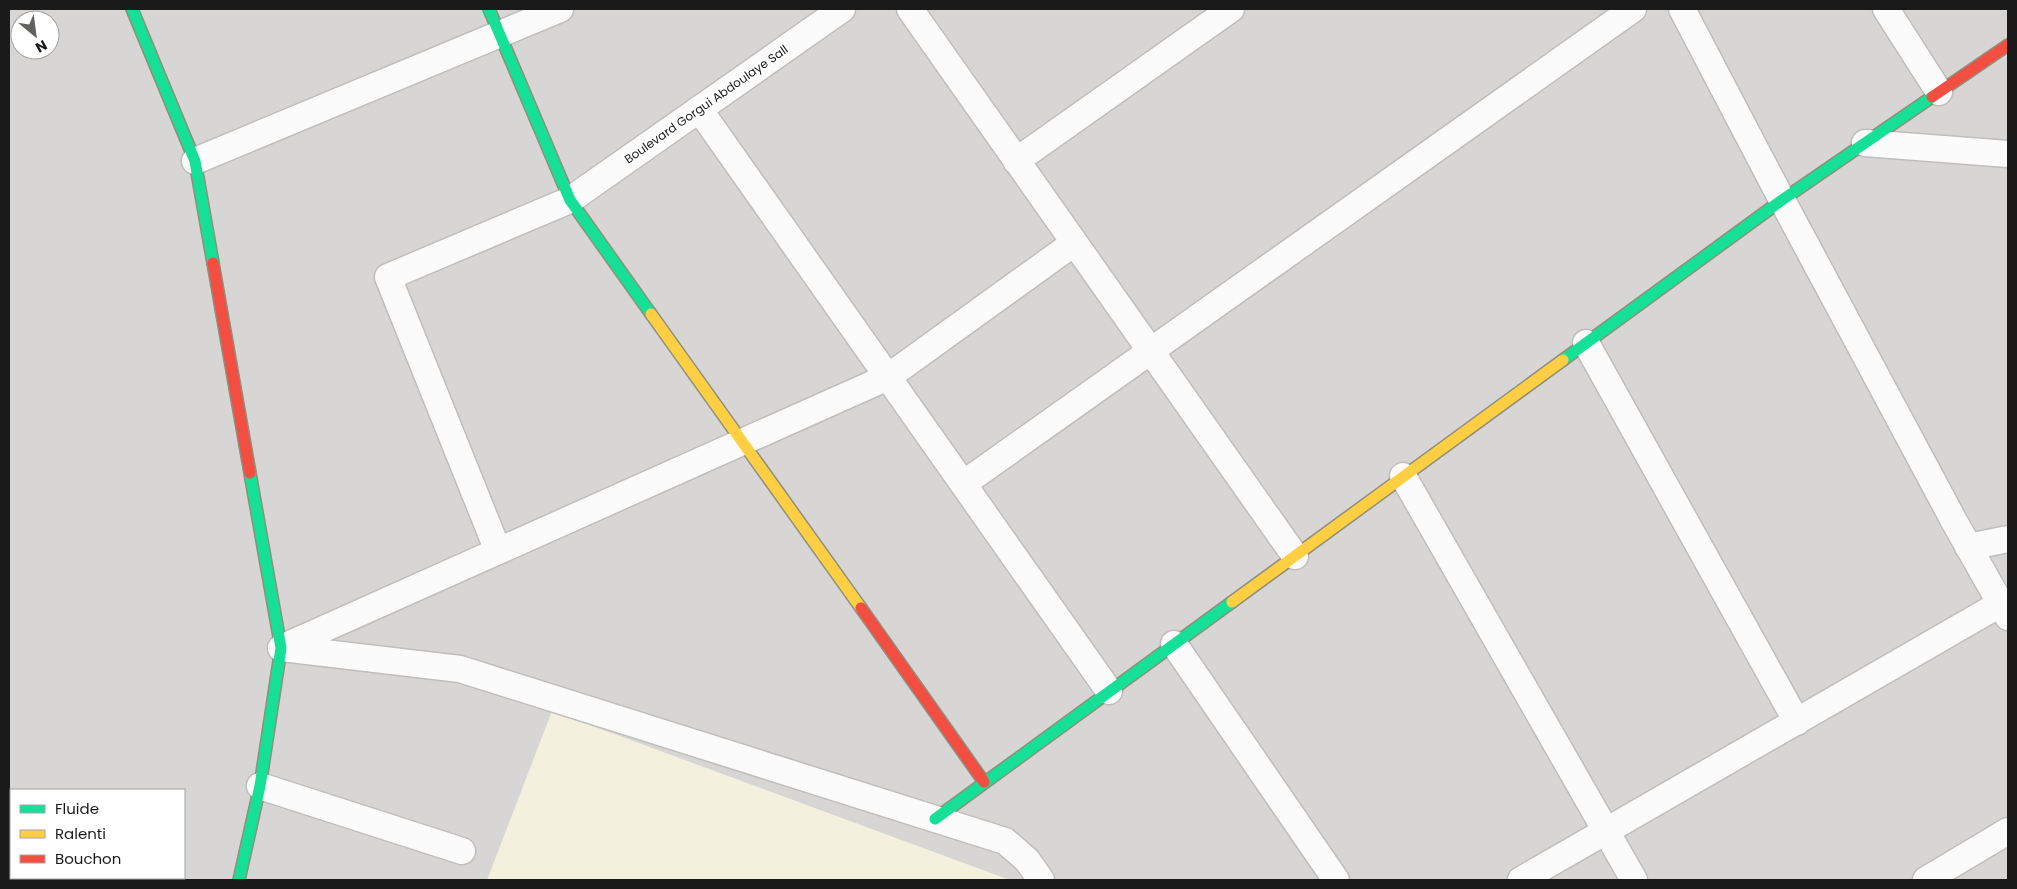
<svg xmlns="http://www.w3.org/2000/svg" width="2017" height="889" font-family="Poppins,sans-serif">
<rect width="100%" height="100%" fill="#e9e6e3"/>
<path fill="#d8d6d4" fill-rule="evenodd" d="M9 9H2008V880H9ZM20 20H50V50H20ZM11 790H184V878H11Z"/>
<path fill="#f3f0de" d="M552 711 1007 879 1008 880H487Z"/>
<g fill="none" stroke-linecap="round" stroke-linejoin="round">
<defs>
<path id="street" d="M910 9 1295 556
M1682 9 1782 200 1954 521 2008 617
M1886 9 1939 92
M699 109 1109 691
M1865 143 2008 154
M195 161 560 9
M1016 161 1231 9
M1586 343 1797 722
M1403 476 1634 880
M963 484 1633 9
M1968 547 2008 539
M498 551 388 277 570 200 842 9
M1174 644 1336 880
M281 648 888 377 1074 243
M282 648 460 669 1005 841 1027 860 1041 880
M260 786 462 851
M1521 880 2000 604
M1926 880 2008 831"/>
<path id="fast" d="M132 9 195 161 213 263
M489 9 570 200 651 314
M1563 360 1782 200 1932 97
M935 819 1232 602
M19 878 22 880
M239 880 260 786 281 648 250 473"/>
<path id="slow" d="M651 314 861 608
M1232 602 1563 360"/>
<path id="jam" d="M1932 97 2008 45
M213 263 250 473
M861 608 984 782"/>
</defs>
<use href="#street" stroke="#c0bebd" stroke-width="29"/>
<use href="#fast" stroke="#8f8f7e" stroke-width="14"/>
<use href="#slow" stroke="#8f8f7e" stroke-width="14"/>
<use href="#jam" stroke="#8f8f7e" stroke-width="14"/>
<use href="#street" stroke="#fcfbfb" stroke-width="26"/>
<use href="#fast" stroke="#16e098" stroke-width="11"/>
<use href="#slow" stroke="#ffcf43" stroke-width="11"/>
<use href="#jam" stroke="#f24e42" stroke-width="11"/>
</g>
<g text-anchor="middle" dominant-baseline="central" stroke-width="4" stroke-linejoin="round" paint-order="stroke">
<g font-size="12" fill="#1a1a1a" stroke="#fff">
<text transform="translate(706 104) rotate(-35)">Boulevard Gorgui Abdoulaye Sall</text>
</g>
</g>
<rect width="2017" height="889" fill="none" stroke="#1a1a1a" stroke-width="20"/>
<rect x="10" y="789" width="175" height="90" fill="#ffffff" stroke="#a3a3a3"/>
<rect x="20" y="805" width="25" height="8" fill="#16e098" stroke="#a3a3a3"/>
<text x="55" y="814" font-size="15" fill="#1a1a1a">Fluide</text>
<rect x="20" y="830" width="25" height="8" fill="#ffcf43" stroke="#a3a3a3"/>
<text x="55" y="839" font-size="15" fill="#1a1a1a">Ralenti</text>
<rect x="20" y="855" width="25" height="8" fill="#f24e42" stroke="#a3a3a3"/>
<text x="55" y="864" font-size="15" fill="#1a1a1a">Bouchon</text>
<g transform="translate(35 35) rotate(151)"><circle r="24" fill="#ffffff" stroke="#a3a3a3"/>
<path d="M0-4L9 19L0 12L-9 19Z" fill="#626160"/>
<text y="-8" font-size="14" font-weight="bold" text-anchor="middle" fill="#1a1a1a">N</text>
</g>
</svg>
